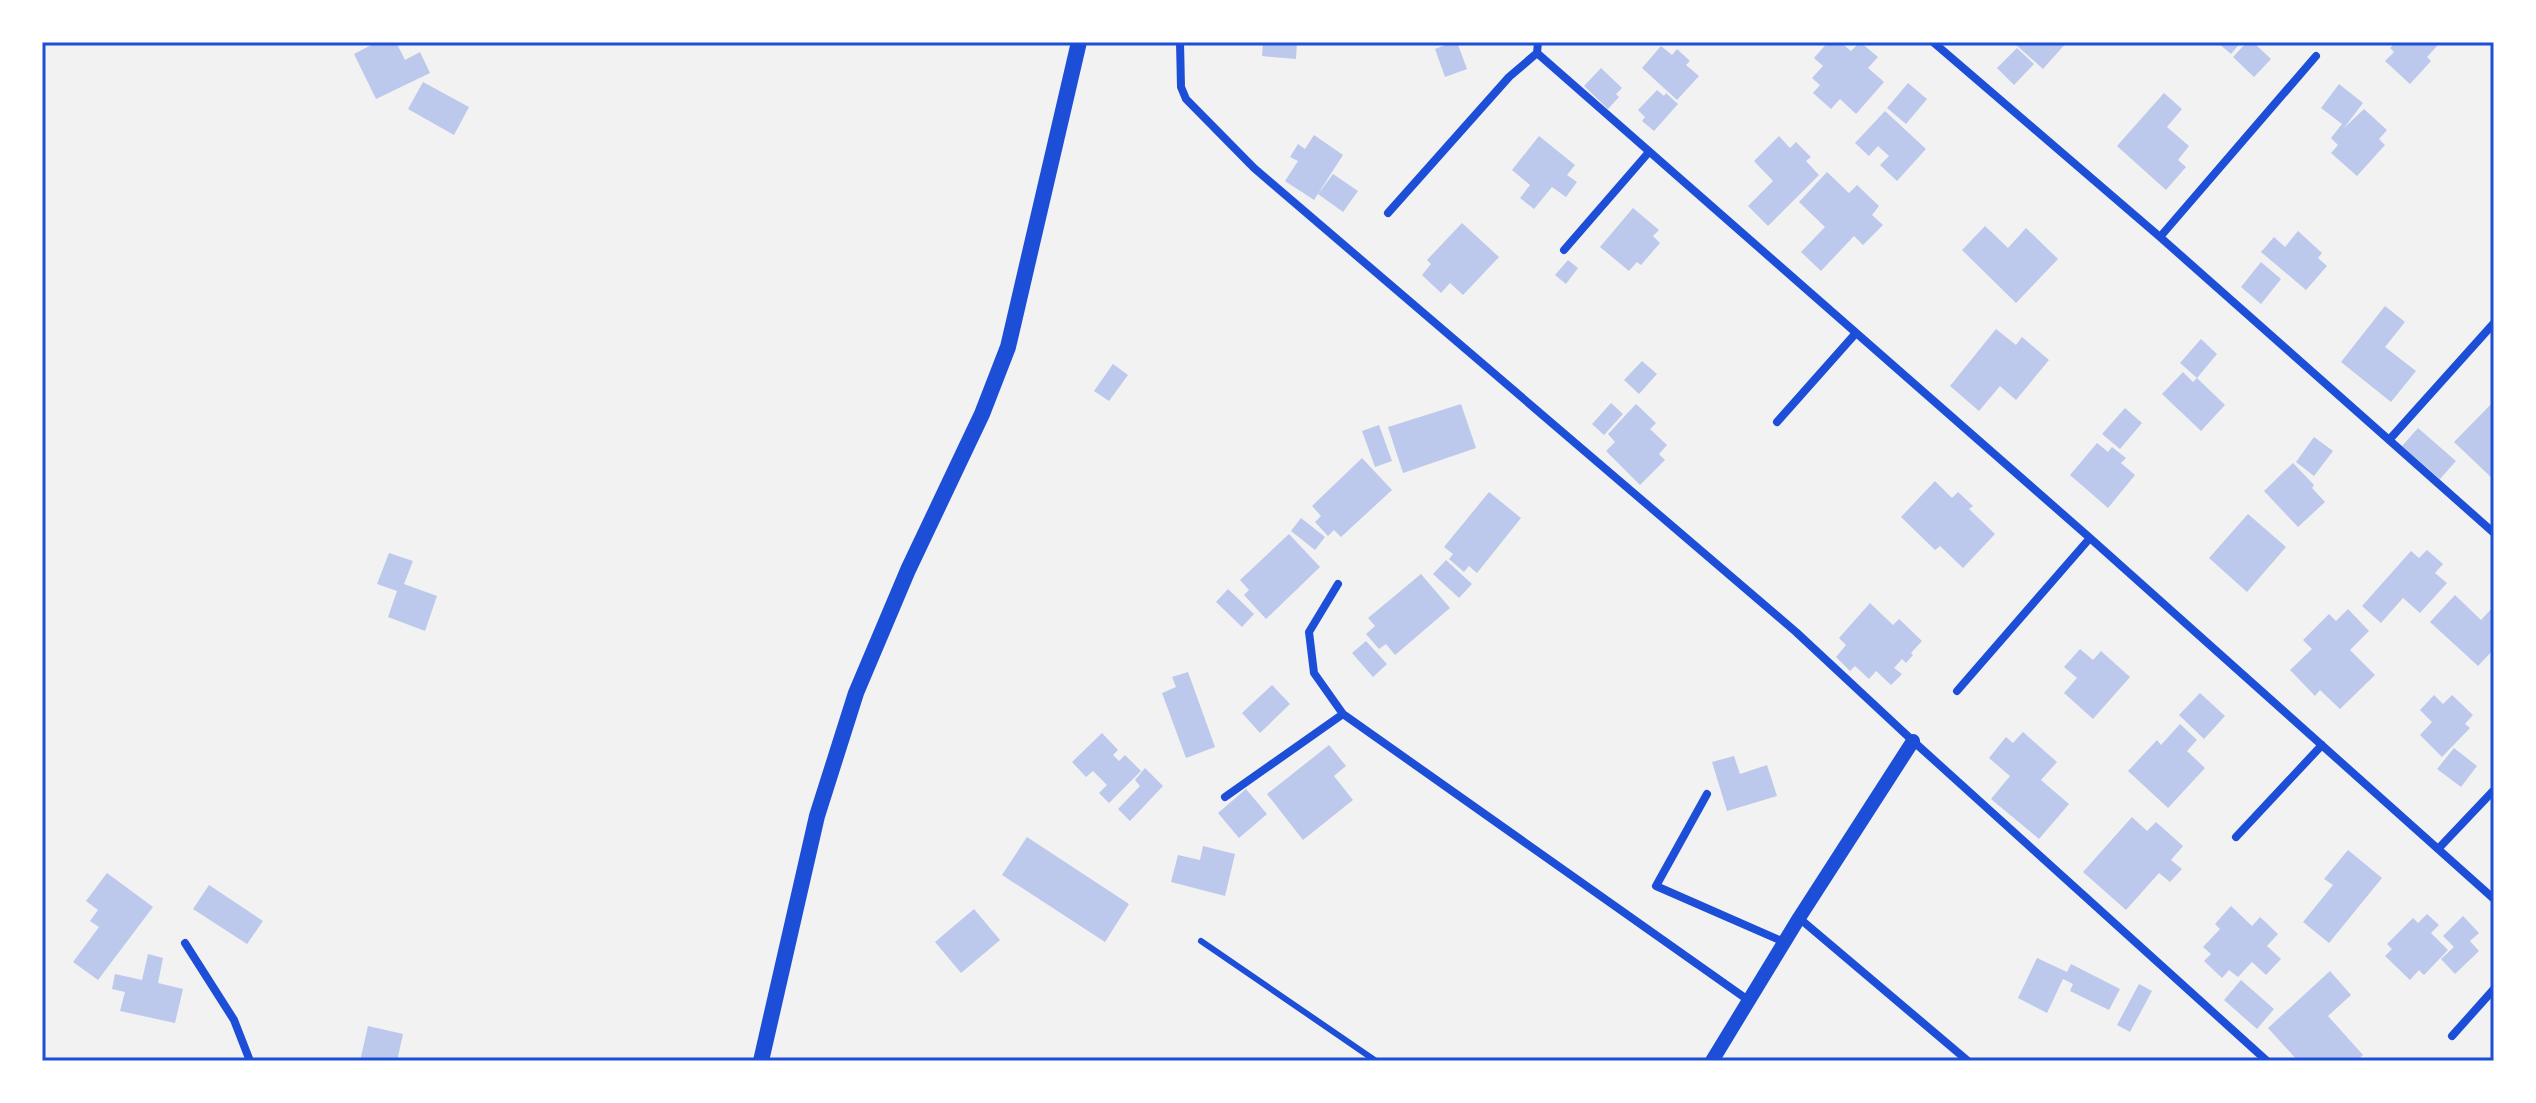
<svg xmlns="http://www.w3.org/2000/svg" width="2536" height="1103" font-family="'Sofia Sans Condensed',sans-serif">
<rect width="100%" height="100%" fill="#f2f2f2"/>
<path fill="#bdc9ec" d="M377 42H396L405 60 420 52 430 73 376 99 354 54Z
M1263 42H1297L1296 59 1262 56Z
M1453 42H1457L1467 69 1445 77 1435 49Z
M1828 42H1840L1851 51 1860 42 1878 57 1868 68 1884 82 1856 114 1840 99 1831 109 1813 93 1820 85 1812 78 1823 66 1814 58Z
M2013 42H2067L2043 69Z
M2217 42H2241L2231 54Z
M2247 42H2253L2271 59 2254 77 2233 57Z
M2396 42H2432L2437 46 2427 57 2431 61 2410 84 2385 61 2394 52 2390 48Z
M1661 46 1672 55 1677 49 1690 61 1686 65 1699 76 1677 100 1642 68Z
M2017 48 2034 64 2014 85 1997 68Z
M1601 68 1622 88 1616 94 1619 97 1608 109 1584 86Z
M423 82 469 107 454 135 408 109Z
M1908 83 1927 99 1906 124 1887 108Z
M2339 84 2363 103 2344 128 2364 109 2387 130 2379 139 2385 145 2357 176 2331 153 2338 145 2331 138 2342 124 2321 108Z
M1657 90 1664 96 1666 93 1678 104 1654 131 1642 121 1645 117 1638 110Z
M2164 93 2182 109 2167 127 2189 146 2178 160 2186 167 2166 190 2117 146Z
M1885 111 1926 149 1897 181 1880 165 1889 156 1878 146 1869 156 1855 143Z
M1314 135 1343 155 1314 200 1285 181 1298 161 1290 157 1298 144 1305 149Z
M1539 136 1575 165 1567 175 1577 182 1566 197 1552 187 1534 209 1520 198 1530 185 1512 170Z
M1779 136 1790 148 1796 142 1811 157 1806 161 1819 175 1768 226 1748 206 1773 181 1754 161Z
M1827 172 1849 193 1857 185 1879 206 1872 215 1883 225 1863 245 1854 236 1821 271 1801 252 1825 227 1799 202Z
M1333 174 1358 191 1343 212 1318 194Z
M1633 208 1659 230 1653 236 1660 243 1641 265 1637 262 1629 271 1600 247Z
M1462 223 1499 257 1463 295 1450 283 1441 293 1422 275 1431 264 1427 260Z
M1985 226 2008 248 2026 228 2058 259 2016 303 1962 250Z
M2298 231 2322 253 2318 258 2327 266 2306 290 2261 252 2274 237 2285 247Z
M1568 260 1578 268 1566 284 1555 275Z
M2261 262 2281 279 2261 304 2241 287Z
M2385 306 2405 322 2385 347 2416 371 2391 402 2341 362Z
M1996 329 2016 345 2022 337 2049 360 2016 400 2000 386 1979 411 1950 386Z
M2201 339 2217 354 2197 378 2180 363Z
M1642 361 1657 374 1639 394 1624 380Z
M1113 364 1128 375 1109 401 1094 391Z
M2183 372 2193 382 2197 378 2225 405 2201 431 2162 394Z
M2494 401V480L2454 442Z
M1611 403 1623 414 1604 435 1592 424Z
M1461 404 1476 448 1403 473 1388 427Z
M1636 404 1656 423 1650 429 1667 445 1659 454 1665 460 1640 485 1606 451 1615 442 1608 434Z
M2125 408 2142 423 2120 449 2102 434Z
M1379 425 1392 461 1375 467 1362 431Z
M2418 428 2456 461 2440 479 2402 446Z
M2314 437 2333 451 2314 476 2296 462Z
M2097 443 2108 452 2112 447 2126 458 2121 463 2135 475 2108 508 2070 475Z
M1362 458 1392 490 1341 537 1334 530 1328 536 1315 522 1321 516 1312 506Z
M2293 463 2314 485 2312 488 2325 502 2298 527 2264 491Z
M1935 481 1952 498 1958 492 1973 506 1969 509 1995 534 1963 568 1940 546 1935 550 1901 517Z
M1489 492 1521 518 1477 573 1469 566 1464 572 1449 559 1453 554 1444 547Z
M2248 514 2286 547 2247 592 2209 558Z
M1301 518 1325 537 1315 550 1291 531Z
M1289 534 1320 567 1266 619 1244 595 1249 590 1240 580Z
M2427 550 2443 564 2435 573 2447 583 2420 613 2403 598 2381 623 2362 606 2411 551 2419 558Z
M389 553 413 561 404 584 437 596 425 631 388 617 397 591 377 584Z
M1446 560 1472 584 1459 598 1433 574Z
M1421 574 1450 608 1395 655 1386 644 1379 649 1366 634 1375 626 1368 618Z
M1228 589 1254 614 1242 627 1216 602Z
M2455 595 2481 620 2494 606V649L2478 666 2430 622Z
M1870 603 1893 625 1899 619 1922 641 1911 653 1913 655 1906 663 1902 659 1894 668 1902 674 1891 685 1876 671 1869 679 1855 666 1850 671 1836 657 1846 645 1839 638Z
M2348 609 2369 631 2350 650 2375 675 2340 709 2320 690 2315 696 2290 670 2312 649 2303 640 2329 614 2336 621Z
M1366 641 1387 664 1373 677 1352 653Z
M2080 649 2093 660 2101 651 2130 677 2093 719 2064 693 2077 678 2064 667Z
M1188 672 1215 747 1186 758 1162 693 1176 687 1172 677Z
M1272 685 1290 704 1260 733 1242 713Z
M2200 693 2225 716 2204 739 2179 715Z
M2434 695 2443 704 2452 695 2473 715 2465 724 2470 728 2442 757 2420 735 2432 722 2420 710Z
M2180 724 2197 740 2187 751 2205 768 2168 808 2128 771 2157 740 2161 745Z
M2023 732 2057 762 2041 780 2069 804 2039 839 1991 799 2010 776 1989 758 2006 737 2013 743Z
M1102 733 1118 750 1113 755 1119 761 1125 755 1141 771 1109 803 1099 793 1107 785 1093 771 1086 777 1072 762Z
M1329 745 1346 766 1334 776 1353 800 1303 840 1267 794Z
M2454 748 2477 766 2461 787 2437 769Z
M1734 756 1740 774 1767 765 1777 796 1727 811 1712 762Z
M1145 768 1163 786 1130 821 1118 809 1140 786 1135 780Z
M1246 789 1267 814 1239 838 1218 813Z
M2132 817 2147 831 2156 822 2183 846 2171 860 2182 869 2170 882 2159 873 2126 910 2083 872Z
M1027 837 1129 904 1105 942 1002 875Z
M1203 846 1235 854 1225 896 1171 882 1178 855 1200 860Z
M2348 850 2382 878 2329 943 2303 922 2333 885 2324 879Z
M107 873 153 907 98 980 73 962 99 927 90 921 98 910 86 901Z
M209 885 263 921 247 944 193 909Z
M2231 906 2252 926 2260 917 2278 934 2267 946 2281 959 2266 975 2252 962 2238 977 2229 970 2222 978 2204 961 2211 954 2203 947 2220 929 2215 924Z
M974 909 1000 940 961 973 935 942Z
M2427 914 2439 925 2431 933 2448 950 2424 975 2419 970 2410 980 2385 956 2392 949 2387 944 2413 918 2418 923Z
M2463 916 2479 933 2470 941 2479 951 2455 974 2441 959 2454 947 2443 936Z
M148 954 163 958 158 983 183 989 175 1023 120 1011 125 992 112 989 115 974 142 980Z
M2037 958 2067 972 2071 964 2120 989 2109 1010 2070 991 2073 984 2063 979 2047 1013 2018 998Z
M2330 971 2351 995 2328 1016 2363 1055 2356 1061H2298L2268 1028Z
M2241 980 2274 1009 2257 1029 2224 1000Z
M2139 984 2152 991 2130 1032 2117 1025Z
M368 1026 403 1034 397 1061H360Z"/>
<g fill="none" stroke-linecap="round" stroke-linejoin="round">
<path stroke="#1d4ed8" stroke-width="6" d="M1201 941 1376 1061"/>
<path stroke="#1d4ed8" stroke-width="8" d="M1180 42 1181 87 1186 99 1254 168 1796 632 1913 741 2267 1061
M1538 42 1537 53 2090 538 2494 899
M1933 42 2160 237 2494 533
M1388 213 1509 77 1537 53
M2160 237 2316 56
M1564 250 1649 152
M1777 422 1856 333
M2389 440 2494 323
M1338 584 1309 632 1314 673 1343 714 1748 1000
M1957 691 2090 538
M1707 794 1656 886 1784 942
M1225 797 1343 714
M2236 837 2322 745
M2438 849 2494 790
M1799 918 1968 1061
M185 943 234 1020 250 1061
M2452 1036 2494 989"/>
<path stroke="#1d4ed8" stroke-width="14" d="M1712 1061 1799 918 1913 741"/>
<path stroke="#1d4ed8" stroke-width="16" d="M761 1061 817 816 856 693 908 570 982 414 1008 347 1079 42"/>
</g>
<rect width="2536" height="1103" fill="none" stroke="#ffffff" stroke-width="88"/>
<rect x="44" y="44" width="2448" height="1015" fill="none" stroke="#1d4ed8" stroke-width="3"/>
</svg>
